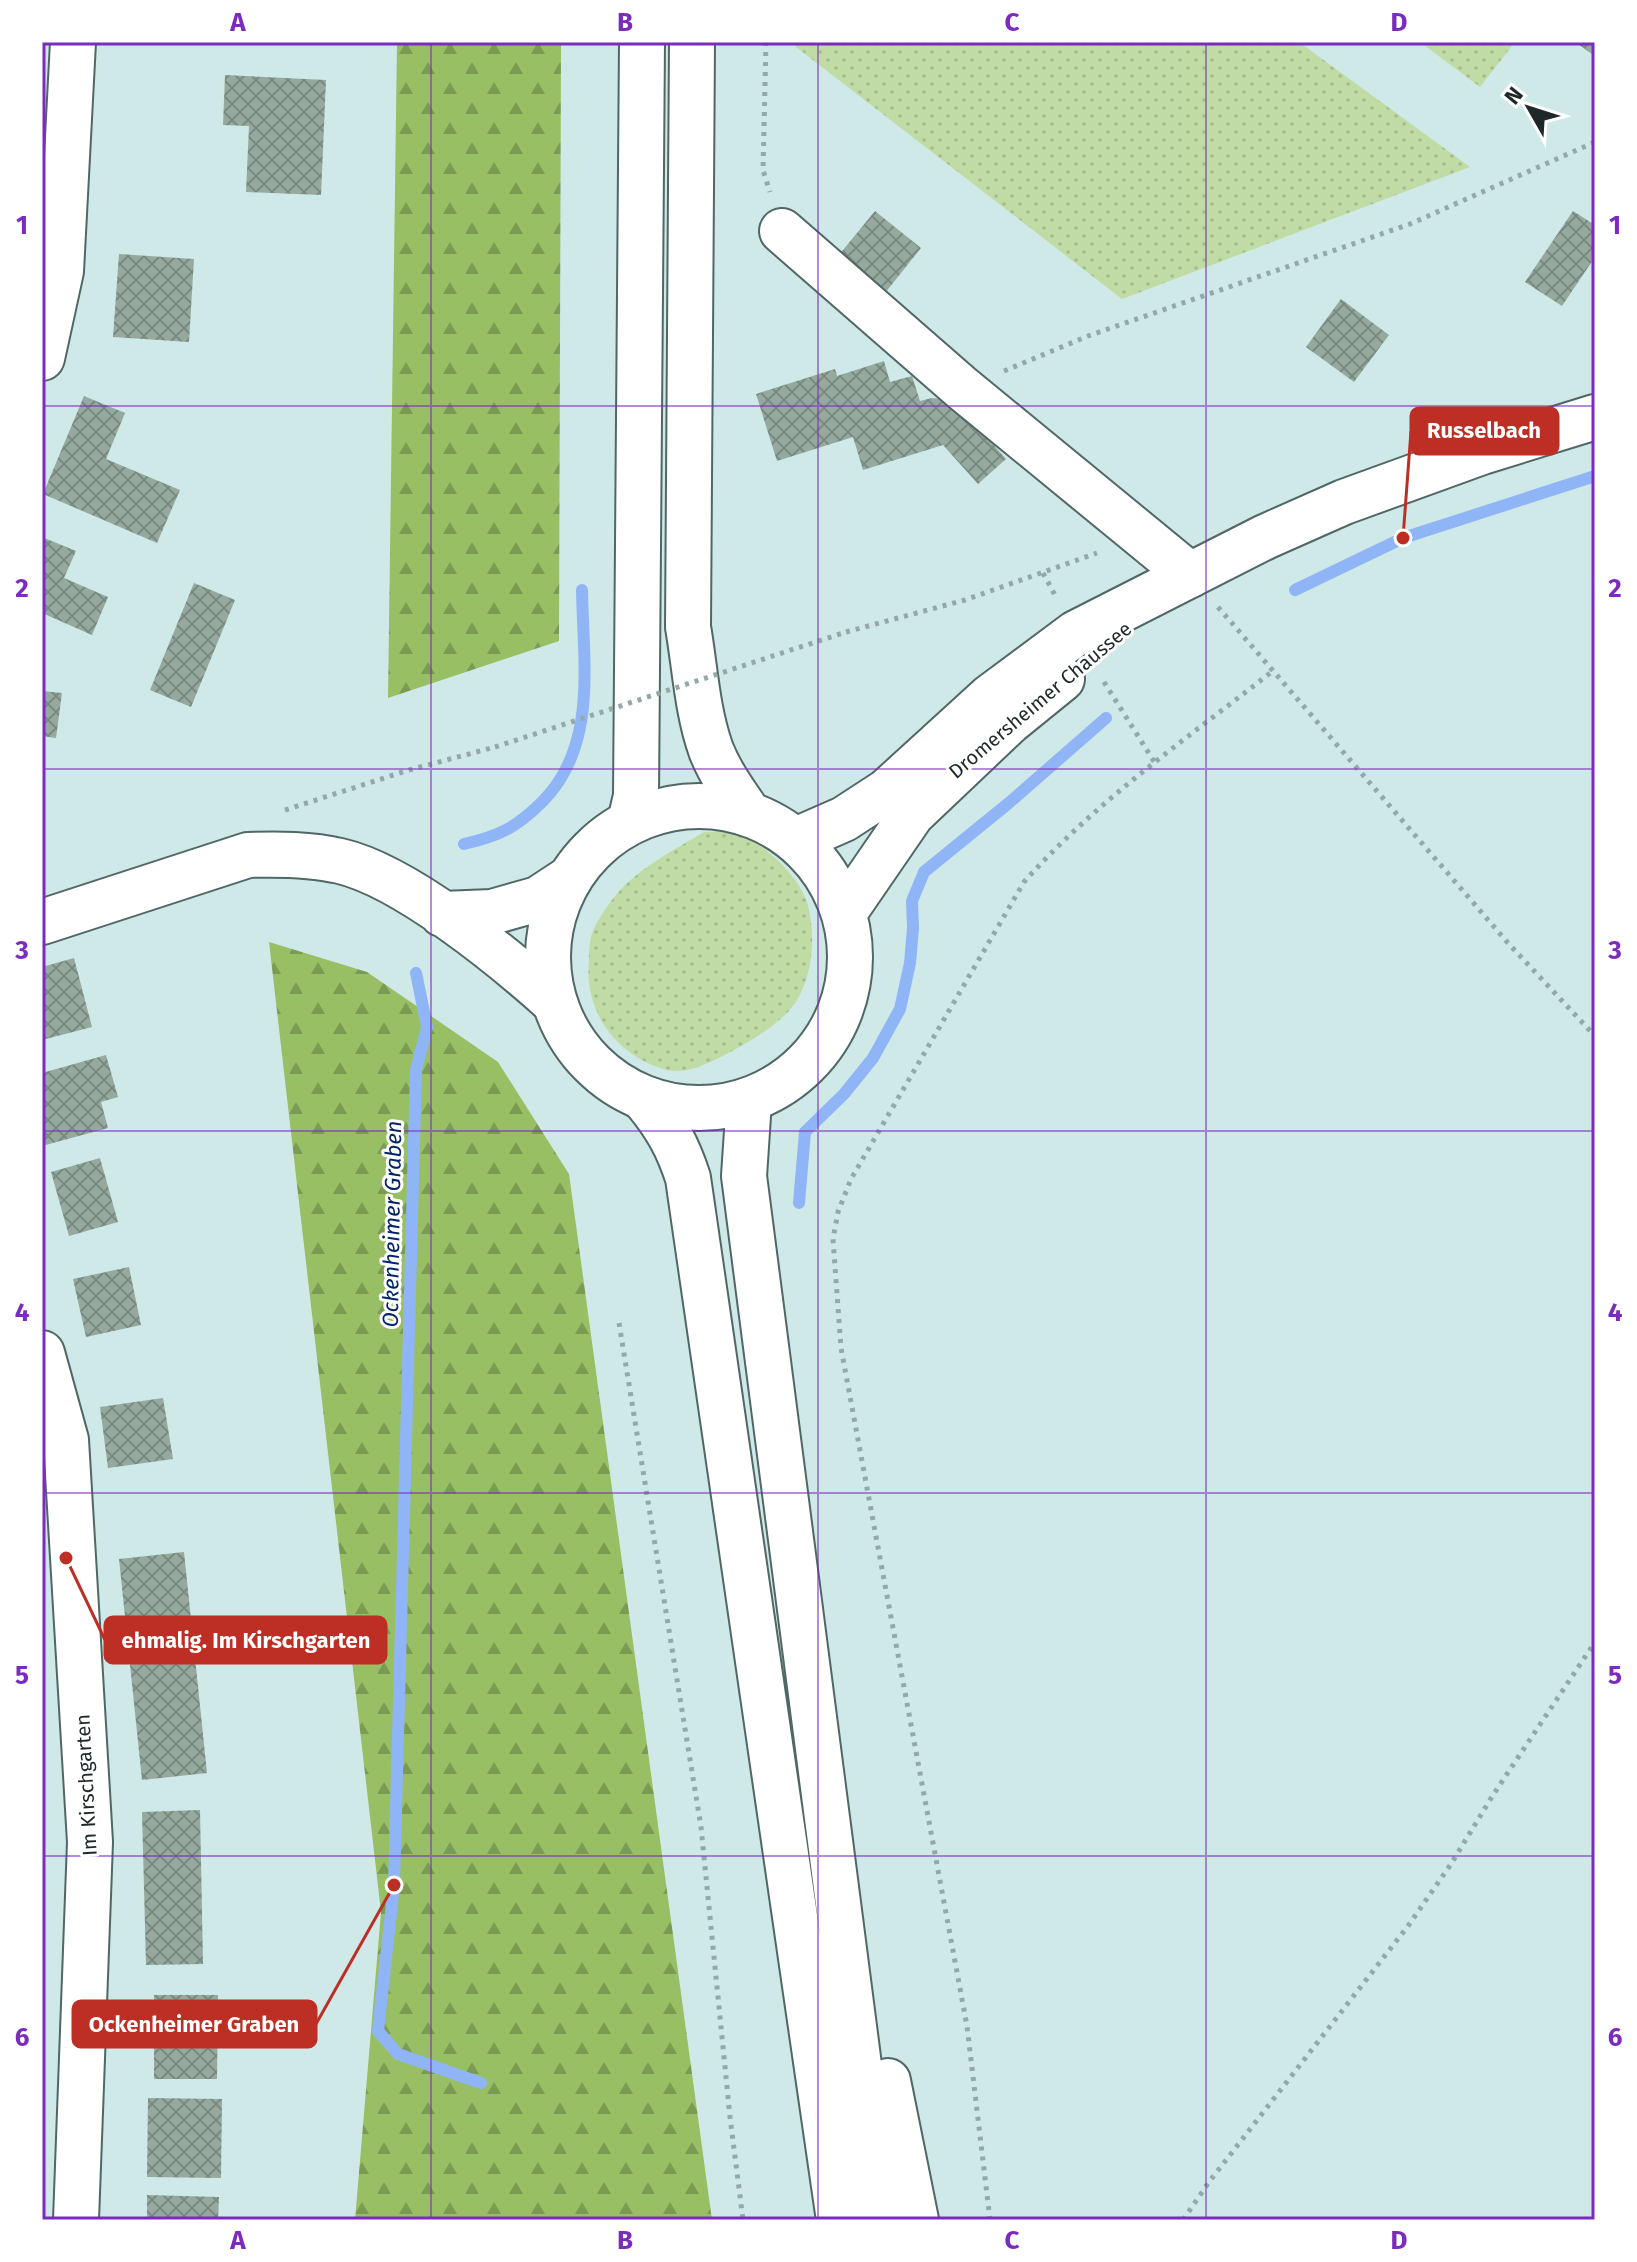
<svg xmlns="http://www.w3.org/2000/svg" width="1637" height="2262" font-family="'Fira Sans',sans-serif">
<defs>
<pattern id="grass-dots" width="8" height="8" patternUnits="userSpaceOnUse" patternTransform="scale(2)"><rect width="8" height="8" fill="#c1dba5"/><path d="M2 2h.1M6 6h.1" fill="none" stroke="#a5bc8e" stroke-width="1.8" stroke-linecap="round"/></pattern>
<pattern id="forest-firs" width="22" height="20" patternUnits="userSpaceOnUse" patternTransform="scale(2)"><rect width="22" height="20" fill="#98bf64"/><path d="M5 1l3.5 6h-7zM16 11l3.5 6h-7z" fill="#7b9b52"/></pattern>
<pattern id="building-cross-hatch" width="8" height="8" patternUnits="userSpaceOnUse" patternTransform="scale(2)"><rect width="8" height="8" fill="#95a99e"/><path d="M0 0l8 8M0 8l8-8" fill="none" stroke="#798a81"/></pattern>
</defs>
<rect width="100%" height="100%" fill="#cfe9e8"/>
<path fill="url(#grass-dots)" d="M796 42H1299L1470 167 1122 299 796 47Z
M1420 42H1515L1480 87Z
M704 832C715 832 730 830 740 834 766 846 798 875 807 902 817 936 813 985 788 1012 770 1030 745 1045 723 1056 702 1066 683 1076 660 1068 614 1052 584 1010 589 961 589 952 589 940 593 931 597 921 605 909 612 900 633 871 674 850 704 832Z"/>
<path fill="url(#forest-firs)" d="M397 42H561L559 641 388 698Z
M269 942 367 972 498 1062 569 1174 712 2220H355L381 1912Z"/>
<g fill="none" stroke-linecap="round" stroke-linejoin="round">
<path stroke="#90b5f6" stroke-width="12" d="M1295 590 1403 538 1595 476
M464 844C500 836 517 827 543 801 598 745 583 662 582 590
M416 973 427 1027 416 1070 394 1885 378 2031 398 2054 481 2083
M799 1203 805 1132 844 1094 873 1058 900 1009 910 963 913 928 912 901 924 872 1010 802 1106 718"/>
</g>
<path fill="url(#building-cross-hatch)" d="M1575 42H1595V56Z
M225 75 326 80 321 195 246 192 249 126 223 125Z
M875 211 921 248 881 298 834 261Z
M1573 211 1595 225V257L1562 306 1525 282Z
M119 254 194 259 189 342 113 337Z
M1341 299 1389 335 1354 382 1306 347Z
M884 361 890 382 912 376 920 401 932 398 954 400 1006 459 978 484 943 445 863 470 853 437 777 461 756 394 835 369 837 376Z
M84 396 125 413 106 459 180 490 157 543 43 494Z
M42 537 76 551 64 578 108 597 92 635 42 613Z
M194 583 235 600 191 707 150 690Z
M42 691 62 693 56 738 42 736Z
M74 958 92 1027 42 1040V967Z
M106 1055 118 1097 101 1102 108 1128 42 1146V1073Z
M100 1158 118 1222 69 1236 51 1172Z
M129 1267 141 1325 86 1337 73 1279Z
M163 1398 173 1459 108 1468 100 1407Z
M184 1552 207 1773 142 1780 119 1559Z
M200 1810 203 1964 146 1965 142 1812Z
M154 1995H218L217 2079H154Z
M148 2098 222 2099 221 2178 147 2177Z
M147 2195 219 2197 218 2220H147Z"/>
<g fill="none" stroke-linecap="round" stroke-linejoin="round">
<defs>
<path id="minor" d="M782 231 962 388 1190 575
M42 358 61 271 73 42
M442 914 492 912 538 899 570 878
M42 922 248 855C279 854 310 854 340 861 405 876 504 957 554 1002
M42 1353 66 1440 90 1842 76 2220"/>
<path id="major" d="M692 42 688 627C695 667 697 711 711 750 720 773 735 794 749 814
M548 957a151 151 0 1 1 302 0a151 151 0 1 1-302 0Z
M630 822 636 796 642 42
M796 840 844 819 887 791 990 697 1076 633 1265 537 1344 502 1482 452 1595 417
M844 913 912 814 1009 722 1062 679"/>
<path id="highway" d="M645 1100C666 1125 678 1147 688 1178L839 2220
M749 1101 744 1176 879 2220
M888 2081 916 2220"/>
</defs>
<use href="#minor" stroke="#506766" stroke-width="48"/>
<use href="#major" stroke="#506766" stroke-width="48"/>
<use href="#highway" stroke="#506766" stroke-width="48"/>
<path stroke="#94a8a8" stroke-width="5" stroke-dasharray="4 6" stroke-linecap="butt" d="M766 42 763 170 770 192
M1004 371 1088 336 1410 224 1595 142
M1043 573 1056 597
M1218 607 1508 943 1595 1036
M846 632 965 600 1097 553
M1104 682 1155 763
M285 810 409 770 495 747
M619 1323 701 1827 730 2117 743 2220
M990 2220 967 2026 841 1348 833 1239 838 1212 851 1179 1024 882C1096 801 1189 737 1274 670
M1183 2220 1209 2182 1408 1926 1451 1864 1493 1795 1595 1642"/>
<use href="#minor" stroke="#fff" stroke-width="44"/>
<use href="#major" stroke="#fff" stroke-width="44"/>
<use href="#highway" stroke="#fff" stroke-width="44"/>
<path stroke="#94a8a8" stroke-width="5" stroke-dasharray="4 6" stroke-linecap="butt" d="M495 747 846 632"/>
</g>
<path fill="none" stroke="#7b2cbf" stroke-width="2" stroke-opacity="0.55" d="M431 42V2220M818 42V2220M1206 42V2220M42 406H1595M42 769H1595M42 1131H1595M42 1493H1595M42 1856H1595"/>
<g text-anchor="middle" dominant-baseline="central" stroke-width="6" stroke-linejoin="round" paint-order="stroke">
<g font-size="20" fill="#1f2828" stroke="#fff">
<text transform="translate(1040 700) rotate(-40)">Dromersheimer Chaussee</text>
<text transform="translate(86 1785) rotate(-93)">Im Kirschgarten</text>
</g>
<g font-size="22" font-style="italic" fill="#012468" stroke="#fff">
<text transform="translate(392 1224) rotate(-89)">Ockenheimer Graben</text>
</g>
</g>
<path fill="none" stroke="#bd2f25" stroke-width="3" d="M1403 538L1411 431M66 1558L105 1640M394 1885L316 2024"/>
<g fill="#bd2f25" stroke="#fff" stroke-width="3">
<circle cx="1403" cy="538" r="8"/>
<circle cx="66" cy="1558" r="8"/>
<circle cx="394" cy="1885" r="8"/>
</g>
<g fill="#bd2f25" stroke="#bd2f25" stroke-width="3">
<rect x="1411" y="408" width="147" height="46" rx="8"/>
<rect x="105" y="1617" width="281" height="46" rx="8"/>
<rect x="73" y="2001" width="243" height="46" rx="8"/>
</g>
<g font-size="22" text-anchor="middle" font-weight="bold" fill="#fff">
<text x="1484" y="438">Russelbach</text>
<text x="246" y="1648">ehmalig. Im Kirschgarten</text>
<text x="194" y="2032">Ockenheimer Graben</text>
</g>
<rect width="1637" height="2262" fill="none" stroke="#ffffff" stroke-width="88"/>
<g transform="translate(1529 108) rotate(309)" stroke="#ffffff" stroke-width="6" paint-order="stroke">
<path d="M0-6L14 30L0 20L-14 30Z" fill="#1f2828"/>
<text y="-12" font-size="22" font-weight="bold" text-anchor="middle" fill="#1f2828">N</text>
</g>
<rect x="44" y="44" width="1549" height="2174" fill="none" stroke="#7b2cbf" stroke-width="3"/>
<g font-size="26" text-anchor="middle" font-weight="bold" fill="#7b2cbf">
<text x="238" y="31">A</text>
<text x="625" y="31">B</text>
<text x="1012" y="31">C</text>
<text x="1399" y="31">D</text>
<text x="22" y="234">1</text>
<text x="1615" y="234">1</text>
<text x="22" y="597">2</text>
<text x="1615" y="597">2</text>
<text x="22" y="959">3</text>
<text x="1615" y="959">3</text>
<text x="22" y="1321">4</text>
<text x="1615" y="1321">4</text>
<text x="22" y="1684">5</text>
<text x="1615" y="1684">5</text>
<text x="22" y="2046">6</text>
<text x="1615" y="2046">6</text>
<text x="238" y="2249">A</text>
<text x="625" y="2249">B</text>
<text x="1012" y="2249">C</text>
<text x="1399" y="2249">D</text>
</g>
</svg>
